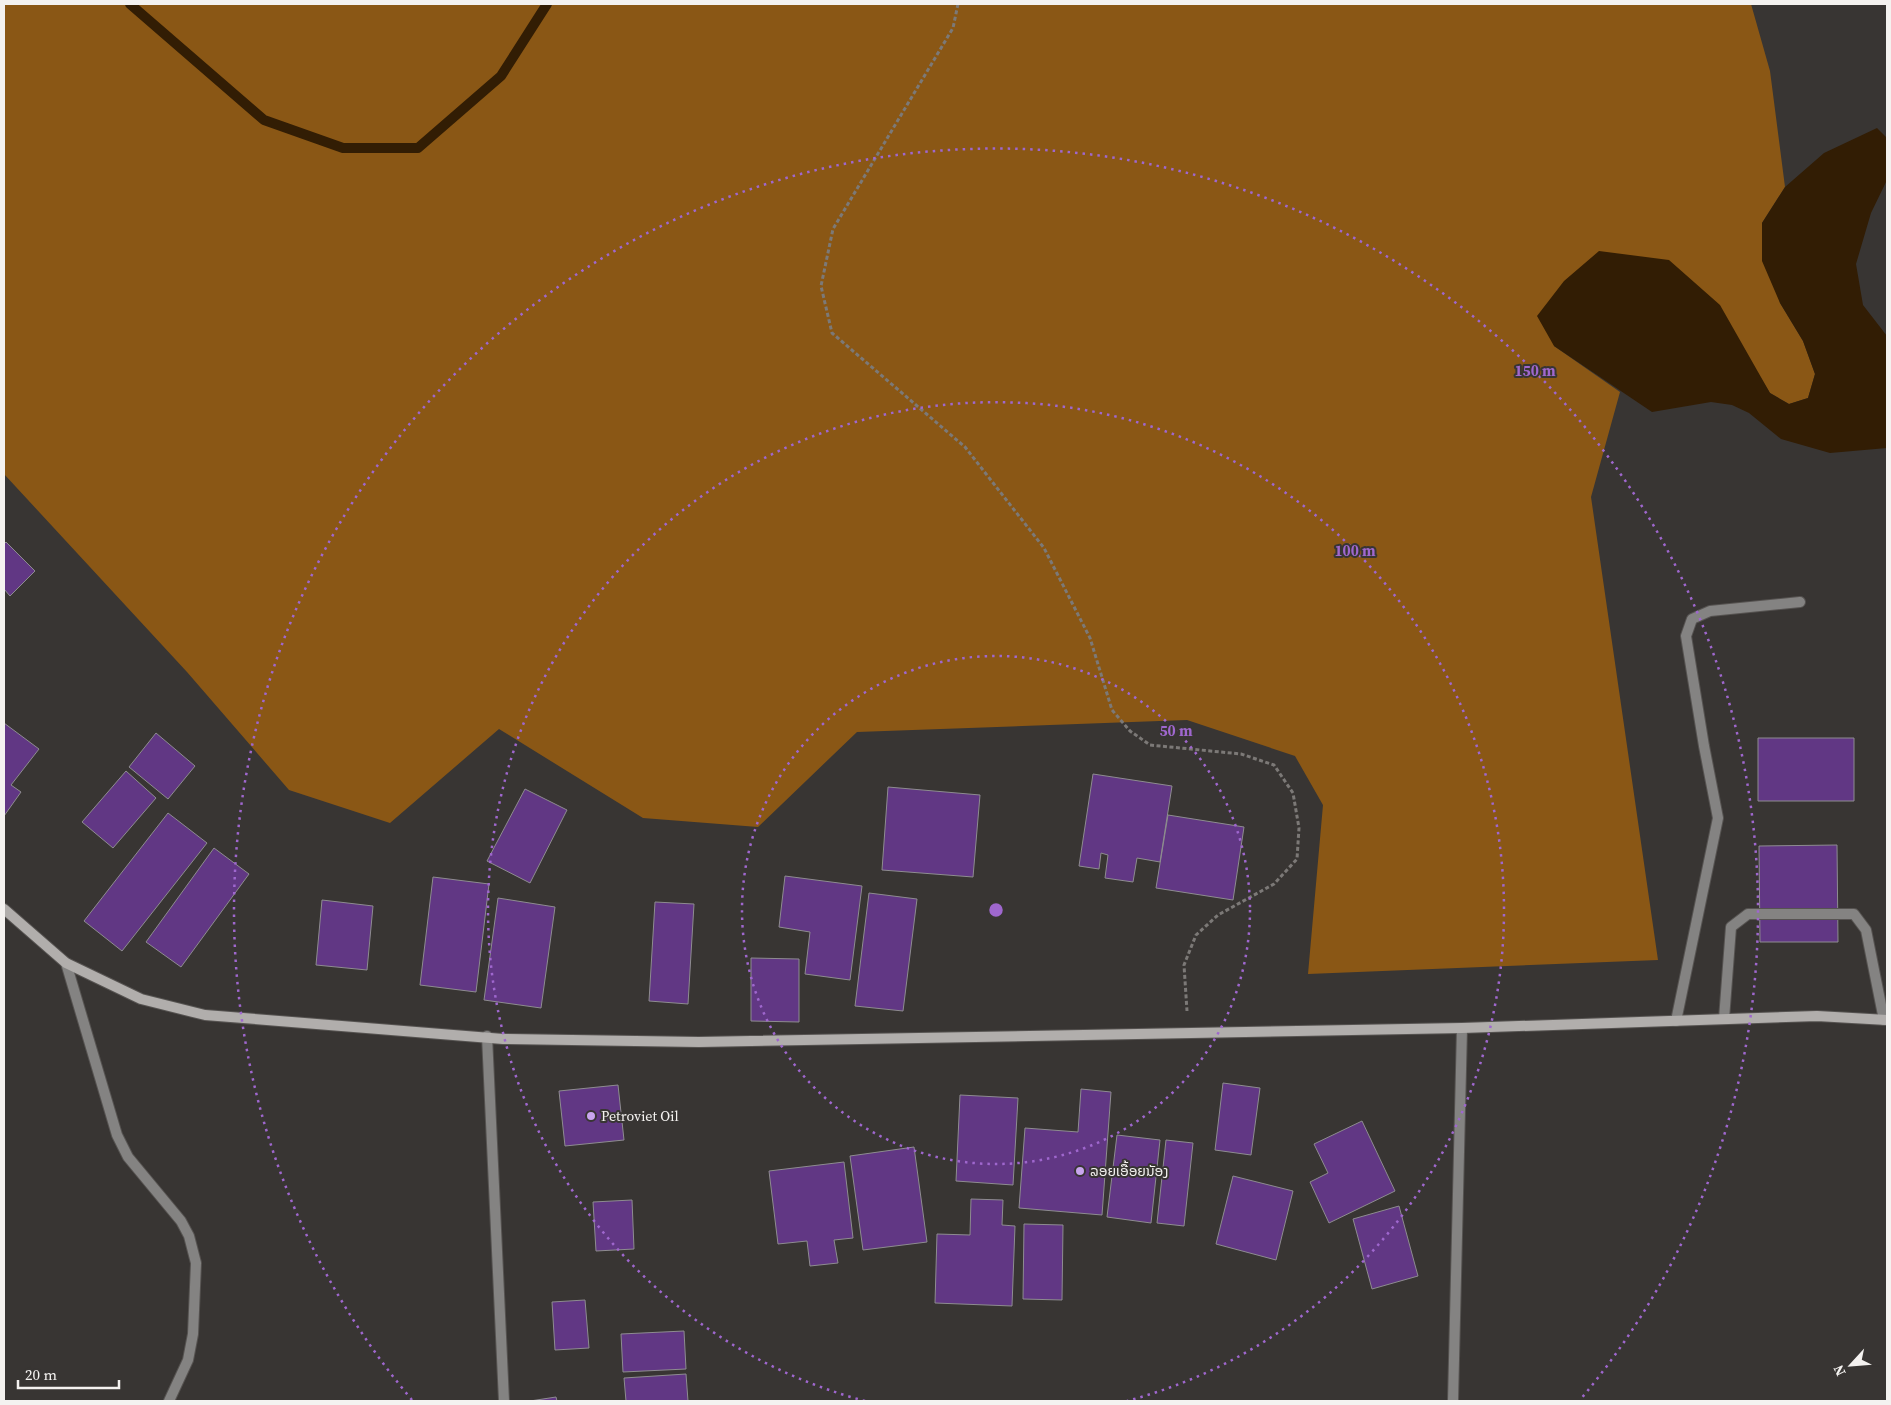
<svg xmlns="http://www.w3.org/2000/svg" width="1891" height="1405" font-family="'Source Serif 4','Noto Sans Lao',serif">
<rect width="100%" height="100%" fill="#383533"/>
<path fill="#8a5715" d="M4 4H1751L1770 71 1785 187 1762 223 1780 303 1803 341 1815 374 1808 398 1789 404 1770 393 1748 357 1554 346 1620 392 1591 497 1658 960 1308 974 1323 805 1295 756 1187 720 857 732 758 827 643 818 499 729 390 823 289 790 187 672 4 474Z"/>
<path fill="#321d04" d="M1877 128 1887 138V180L1871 213 1856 264 1863 305 1887 336V448L1830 453 1781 439 1749 413 1732 405 1711 402 1652 412 1554 346 1537 316 1564 281 1599 251 1669 260 1720 305 1770 393 1789 404 1808 398 1815 374 1803 341 1780 303 1762 261V223L1785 187 1824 153Z"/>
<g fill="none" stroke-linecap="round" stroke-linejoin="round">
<path stroke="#321d04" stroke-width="10" d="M130 4 264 120 343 148H418L501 76 547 4"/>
</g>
<path fill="#613784" stroke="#8e8c90" d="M6 542 35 571 10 596 4 589V544Z
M4 723 39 749 11 785 21 792 4 816Z
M156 733 195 766 168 799 129 767Z
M1758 738H1854V801H1758Z
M126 771 156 798 113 848 82 822Z
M1093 774 1172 786 1160 862 1137 858 1133 882 1105 878 1108 855 1101 853 1099 869 1079 866Z
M888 787 980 795 973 877 882 870Z
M525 789 567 810 530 883 487 861Z
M168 813 207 843 122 951 84 921Z
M1168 815 1244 827 1233 900 1156 888Z
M1837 845 1838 942H1760L1759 846Z
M214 848 249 874 181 967 146 942Z
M785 876 862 886 850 980 805 974 810 932 779 927Z
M433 877 489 884 476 992 420 985Z
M869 893 917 899 903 1011 855 1006Z
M498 898 555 907 541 1008 484 1000Z
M322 900 373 906 367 970 316 965Z
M655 902 694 904 688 1004 649 1001Z
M751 958 799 959V1022L751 1021Z
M1223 1083 1260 1088 1251 1155 1215 1150Z
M618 1085 624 1140 565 1146 559 1091Z
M1081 1089 1111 1092 1102 1215 1019 1208 1025 1128 1078 1132Z
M960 1095 1018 1098 1013 1185 956 1181Z
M1362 1121 1395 1191 1329 1223 1310 1182 1328 1173 1314 1144Z
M1117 1135 1160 1140 1151 1223 1107 1217Z
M1166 1140 1193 1143 1184 1226 1157 1223Z
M914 1147 927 1242 863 1250 850 1156Z
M844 1162 853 1238 834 1240 838 1263 810 1266 807 1241 778 1244 769 1171Z
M1233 1176 1293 1191 1276 1260 1216 1244Z
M971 1199 1003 1200 1002 1225 1015 1226 1012 1306 935 1303 937 1234 970 1235Z
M632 1200 634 1249 596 1251 593 1202Z
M1399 1206 1418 1276 1372 1289 1353 1219Z
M1024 1224 1063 1225 1062 1300 1023 1299Z
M585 1300 589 1348 555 1350 552 1302Z
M684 1331 686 1369 623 1372 621 1334Z
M686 1374 688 1401H626L624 1378Z
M556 1397 557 1401H530Z"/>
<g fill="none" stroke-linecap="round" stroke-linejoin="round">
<defs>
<path id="lane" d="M66 963 117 1135 128 1157 181 1221 189 1236 196 1263 193 1334 188 1360 169 1401
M1724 1019 1731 927 1748 914H1854L1866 930 1884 1020
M487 1036 504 1401"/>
<path id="street" d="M1676 1021 1718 818 1704 746 1686 636 1692 619 1710 611 1800 602
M1453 1401 1462 1028"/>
<path id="secondary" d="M4 909 66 963 141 999 205 1015 503 1039 699 1042 1462 1028 1817 1016 1887 1020"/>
</defs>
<use href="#lane" stroke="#565351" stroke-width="12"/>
<use href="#street" stroke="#565351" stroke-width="12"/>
<use href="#secondary" stroke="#565351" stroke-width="12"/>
<path stroke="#7c7977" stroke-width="3" stroke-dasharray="4 2.5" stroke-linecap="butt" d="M958 4 953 28 833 229 821 286 832 333 965 447 1044 548 1090 638 1112 710 1130 731 1150 745 1241 754 1274 765 1293 793 1299 828 1297 859 1274 884 1218 915 1196 935 1184 965 1187 1011"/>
<use href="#lane" stroke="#848382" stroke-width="10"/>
<use href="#street" stroke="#848382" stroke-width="10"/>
<use href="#secondary" stroke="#b1aeac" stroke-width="10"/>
</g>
<g fill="none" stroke="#9f67ce" stroke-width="2.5" stroke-dasharray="2.5 5">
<circle cx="996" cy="910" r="254"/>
<path d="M865 1401A508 508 0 1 1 1127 1401"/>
<path d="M412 1400A762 762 0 1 1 1580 1400"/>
</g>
<g fill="#c9a5ee" stroke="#383533" stroke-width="2">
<circle cx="591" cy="1116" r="5"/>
<circle cx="1080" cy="1171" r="5"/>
</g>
<g text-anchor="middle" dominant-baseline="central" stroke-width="4" stroke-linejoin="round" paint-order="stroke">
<g font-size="14" fill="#f4f2f0" stroke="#383533" text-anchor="start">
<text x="601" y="1116">Petroviet Oil</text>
<text x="1090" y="1171">ລອຍເອື້ອຍນັອງ</text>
</g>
</g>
<circle cx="996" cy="910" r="8" fill="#9f67ce" stroke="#383533" stroke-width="2.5"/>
<g font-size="15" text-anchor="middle" font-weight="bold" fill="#9f67ce" stroke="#383533" stroke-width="4" stroke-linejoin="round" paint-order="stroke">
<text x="1535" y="376">150 m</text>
<text x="1355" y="556">100 m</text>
<text x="1176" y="736">50 m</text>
</g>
<rect width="1891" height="1405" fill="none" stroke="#f4f2f0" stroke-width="10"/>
<g transform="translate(1851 1365) rotate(244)" stroke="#383533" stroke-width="4" paint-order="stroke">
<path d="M0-4L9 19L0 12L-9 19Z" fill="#f4f2f0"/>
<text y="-8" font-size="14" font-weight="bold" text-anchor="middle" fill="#f4f2f0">N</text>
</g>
<path d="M18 1380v8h101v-8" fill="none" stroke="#f4f2f0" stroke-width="2.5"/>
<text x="25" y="1380" font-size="15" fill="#f4f2f0" stroke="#383533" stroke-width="4" paint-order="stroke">20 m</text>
</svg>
